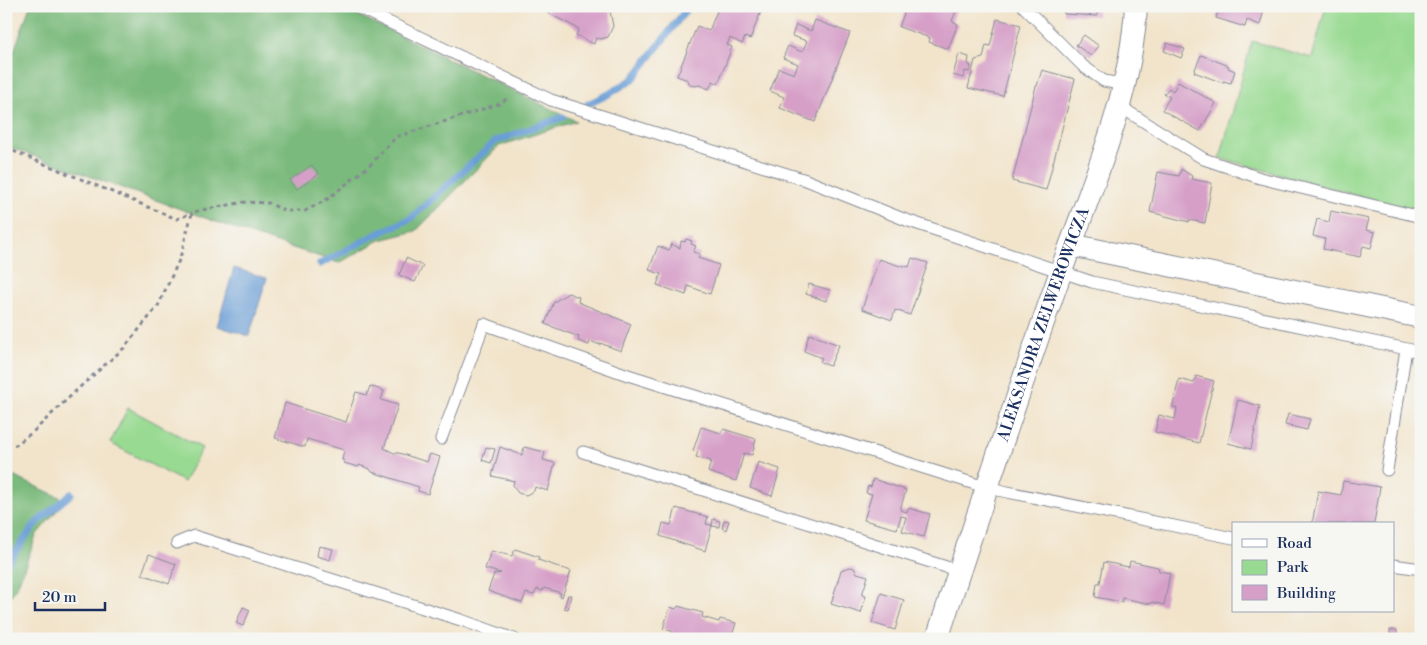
<svg xmlns="http://www.w3.org/2000/svg" width="1427" height="645" font-family="'Libre Bodoni',serif">
<rect width="100%" height="100%" fill="#f6f6f2"/>
<filter id="ink" filterUnits="userSpaceOnUse"><feTurbulence type="fractalNoise" baseFrequency=".02" numOctaves="2"/><feDisplacementMap in="SourceGraphic" scale="10" xChannelSelector="R" yChannelSelector="G"/><feConvolveMatrix kernelMatrix="1 2 1 2 8 2 1 2 1" color-interpolation-filters="sRGB"/></filter>
<filter id="wash" filterUnits="userSpaceOnUse"><feTurbulence type="fractalNoise" baseFrequency=".0096" numOctaves="4" result="noise"/><feDisplacementMap in="SourceGraphic" scale="20" xChannelSelector="R" yChannelSelector="G"/><feGaussianBlur stdDeviation="1.12" result="paint"/><feColorMatrix in="noise" values="0 0 0 0 0 0 0 0 0 0 0 0 0 0 0 0 0 1.4 0 .05"/><feComposite in="paint" operator="in"/></filter>
<g filter="url(#wash)">
<rect width="100%" height="100%" fill="#f2e4cb"/>
<path fill="#98da91" stroke="#5a8478" d="M1326 6H1421V213L1220 158 1252 41 1312 58Z
M128 408 202 448 184 482 110 443Z"/>
<path fill="#7aba7b" stroke="#4a746c" d="M30 6H339L576 121 499 146 416 231 380 240 339 263 244 232 6 146V74Z
M6 473 66 500 37 534 19 582 6 604Z"/>
<path fill="#6a9ed6" stroke="#42669a" d="M234 268 267 278 249 336 217 326Z"/>
<g fill="none" stroke-linecap="round" stroke-linejoin="round">
<path stroke="#6a9ed6" stroke-width="7" d="M588 104 609 94 633 79 689 6
M320 264 375 235 410 219 496 141 563 117
M6 565 36 523 71 494"/>
</g>
<g id="blocks">
<path fill="#d69fc8" d="M549 6H613L610 11 613 26 608 37 601 39 596 38 594 44 576 35 579 29 546 12Z
M719 6H757L762 9 750 39 745 37 742 44 730 38 727 45 732 47 718 84 713 81 709 89 699 85 695 86 690 85 688 80 677 76 697 26 709 31Z
M900 6H943L956 11 952 21 958 24 948 49 929 42 930 38 899 27 905 11 899 8Z
M1064 6H1098L1097 16 1064 14Z
M1220 6H1265L1260 25 1247 20 1245 27 1216 18Z
M997 19 1021 25 1003 96 968 88 975 60 983 58 986 45 990 46Z
M815 20 850 33 815 122 780 108 784 97 770 91 779 68 794 74 798 64 783 58 788 46 802 52 807 41 792 36 796 25 811 31Z
M1084 35 1099 46 1091 56 1076 45Z
M1167 43 1185 49 1181 58 1164 51Z
M959 54 969 57 968 64 971 66 969 72 965 71 963 78 953 75Z
M1201 55 1229 66 1228 68 1235 71 1231 83 1223 81V83L1194 72Z
M1042 70 1075 79 1046 190 1012 181 1036 86H1037Z
M1178 82 1216 103 1200 131 1162 110 1170 97 1164 94 1169 88 1173 91Z
M312 165 319 174 297 189 290 180Z
M1181 169 1192 176 1191 179 1212 183 1205 223 1189 220V222L1150 212 1158 172 1179 176Z
M1331 211 1369 219 1366 230 1375 232 1371 248 1363 246 1360 257 1323 249 1325 239 1313 236 1317 219 1329 222Z
M686 239 692 241 691 244 696 246 693 252 700 254 698 258 719 265 710 294 688 286 686 295 657 285 661 274 649 270 658 246 669 250 671 244 680 248 681 241 685 242Z
M406 258 423 266 415 282 399 275Z
M912 258 928 263 910 315 895 310 892 320 862 309 879 259 900 266 901 265 909 267Z
M809 284 830 290 826 301 806 294Z
M568 293 579 297 578 302 631 324 621 351 600 343V345L590 341 589 345 578 341 579 337 545 324 554 302Z
M809 334 839 345 830 366 820 362 822 358 804 351Z
M1196 376 1214 381 1199 443 1155 432 1159 415 1175 419 1177 408 1173 407V405L1179 379 1194 383Z
M370 386 384 391 381 400 398 405 384 448 394 453H399L427 462 430 454 440 457 428 494 418 491 419 487 372 472 370 469 359 465 358 467 344 463 345 461 342 460 344 450 307 439 305 447 275 438 285 403 346 422 356 392 367 395Z
M1238 400 1260 406 1251 449 1228 443Z
M1288 414 1310 419 1307 430 1285 425Z
M701 427 721 433 723 429 756 439 752 455 744 453 736 481 708 472 711 461 696 457 698 452 693 451Z
M486 447 495 449 491 463 482 460Z
M500 447 522 455 524 447 545 452 543 460 555 463 548 491 535 487 534 491 526 495 518 493 513 485 514 481 492 476Z
M758 462 780 469 772 496 750 488Z
M873 479 906 490 900 510 907 512 908 508 930 514 924 537 902 531 906 517 901 516 897 529 864 520 872 494 866 493 868 486 871 487Z
M1343 481 1380 487 1374 524H1312L1318 491 1341 495Z
M676 508 708 517 706 524 712 525 705 551 660 536 663 523 671 525Z
M713 519 720 521 719 527 712 526Z
M724 520 729 521 726 530 722 528Z
M319 546 333 549 330 560 317 556Z
M515 549 539 557 538 560 571 571 562 597 560 596 561 593 544 588 543 591 537 589 534 595 526 593 522 603 488 591 494 574 501 573 485 569 491 551 512 556Z
M149 554 176 564 169 584 142 574Z
M1130 561 1158 567 1159 571 1170 573 1164 605 1152 602 1151 604 1122 598V602L1095 597 1097 583H1100L1104 562 1129 567Z
M850 567 854 568 857 573 868 576 862 595 866 596 861 613 831 604 841 570Z
M881 593 904 600 895 630 872 623Z
M568 595H571L568 609 564 608Z
M678 606 703 613 702 617 719 622 720 619 736 623 731 639H670L672 631 663 629 670 607 676 609Z
M243 607 250 610 243 626 236 623Z
M1390 630H1397V637H1390Z"/>
</g>
</g>
<g filter="url(#ink)">
<use href="#blocks" fill-opacity="0" stroke="#868a94" stroke-width="1"/>
<g fill="none" stroke-linecap="round" stroke-linejoin="round">
<defs>
<path id="service" d="M355 6 551 100 806 180 906 220 1092 282 1421 352
M1023 6 1083 66 1104 81 1125 85
M1119 106 1204 159 1260 178 1421 217
M441 439 484 324 628 375 988 488 1233 538
M583 452 959 571
M1387 470 1406 349
M177 543 194 536 461 620 514 639
M1393 565 1421 569"/>
<g id="minor">
<path d="M1071 245 1421 317"/>
<path id="s1" d="M937 639C977 517 1017 395 1060 274 1091 187 1131 100 1136 6"/>
</g>
</defs>
<use href="#service" stroke="#868a94" stroke-width="13"/>
<use href="#minor" stroke="#868a94" stroke-width="24"/>
<path stroke="#868a94" stroke-width="3" stroke-dasharray="4 4" stroke-linecap="butt" d="M6 148 177 219 192 213
M6 445H16L35 430 80 387 124 348 158 306 180 258 192 213 201 210 245 202 269 203 285 211H305L326 200 369 166 396 137 499 104 508 98"/>
<use href="#service" stroke="#fff" stroke-width="11"/>
<use href="#minor" stroke="#fff" stroke-width="22"/>
</g>
</g>
<g text-anchor="middle" dominant-baseline="central" stroke-width="4" stroke-linejoin="round" paint-order="stroke">
<g font-size="16" fill="#1b2f5e" stroke="#f6f6f2">
<text stroke="none"><textPath href="#s1" startOffset="332">ALEKSANDRA ZELWEROWICZA</textPath></text>
</g>
</g>
<rect width="1427" height="645" fill="none" stroke="#f6f6f2" stroke-width="25"/>
<rect x="1232" y="522" width="162" height="90" fill="#f6f6f2" stroke="#9ea6b7"/>
<rect x="1242" y="539" width="25" height="8" fill="#ffffff" stroke="#9ea6b7"/>
<text x="1277" y="548" font-size="15" fill="#1b2f5e">Road</text>
<rect x="1242" y="560" width="25" height="15" fill="#98da91" stroke="#9ea6b7"/>
<text x="1277" y="572" font-size="15" fill="#1b2f5e">Park</text>
<rect x="1242" y="585" width="25" height="15" fill="#d69fc8" stroke="#9ea6b7"/>
<text x="1277" y="598" font-size="15" fill="#1b2f5e">Building</text>
<path d="M35 602v8h70v-8" fill="none" stroke="#1b2f5e" stroke-width="2.5"/>
<text x="42" y="602" font-size="15" fill="#1b2f5e" stroke="#f6f6f2" stroke-width="4" paint-order="stroke">20 m</text>
</svg>
